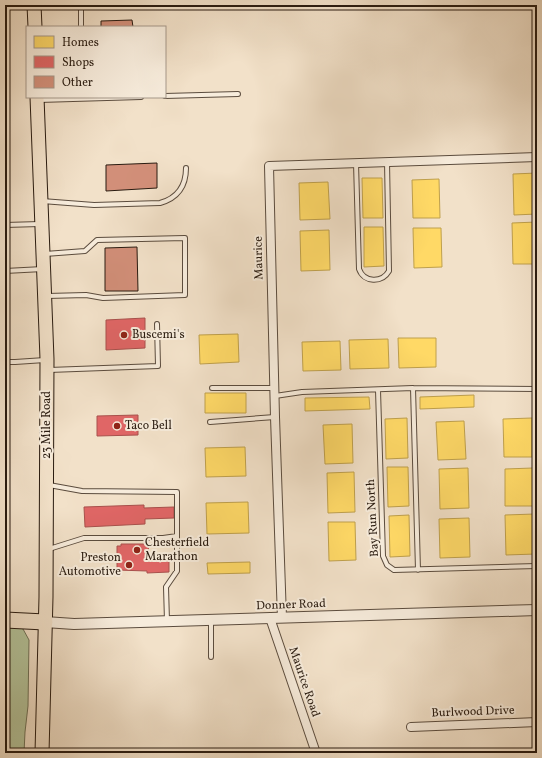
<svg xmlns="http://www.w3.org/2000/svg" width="542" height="758" font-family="Vollkorn,serif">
<rect width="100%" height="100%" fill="#f2e1c9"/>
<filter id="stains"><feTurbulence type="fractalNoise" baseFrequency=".005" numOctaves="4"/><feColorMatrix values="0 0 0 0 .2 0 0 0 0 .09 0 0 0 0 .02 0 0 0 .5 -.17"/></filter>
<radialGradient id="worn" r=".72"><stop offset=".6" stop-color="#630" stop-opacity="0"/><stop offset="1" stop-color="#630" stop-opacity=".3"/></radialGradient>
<path fill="#b4c49b" stroke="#6e7056" d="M5 625 18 626 23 629 29 640 28 706 25 732 24 753H5Z"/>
<path fill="#ffd966" stroke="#bfa04c" d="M537 173V214L514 215 513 174Z
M362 178H382L383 218H363Z
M439 179 440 218H413L412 180Z
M328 182 330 219 300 220 299 183Z
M537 222V264H513L512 223Z
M364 227H383L384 266 364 267Z
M413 228H441L442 267 414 268Z
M329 230 330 270 301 271 300 231Z
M238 334 239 362 200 364 199 335Z
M398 338H436V367L399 368Z
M388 339 389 368 350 369 349 340Z
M340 341 341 370 303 371 302 342Z
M205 393H246V413H205Z
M474 395V407L420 409V397Z
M369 397 370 409 305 411V398Z
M407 418 408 458 386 459 385 419Z
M532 418V457H504L503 419Z
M464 421 466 459 438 460 436 422Z
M352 424 353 463 325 464 323 425Z
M245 447 246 476 206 477 205 448Z
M387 467H408L409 506 388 507Z
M468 468 469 508 440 509 439 469Z
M533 468 534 506H505V469Z
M354 472 355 512 328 513 327 473Z
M248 502 249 533 207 534 206 503Z
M535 514 536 554 506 555 505 515Z
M409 515 410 556 390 557 389 516Z
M469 518 470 557 440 558 439 519Z
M328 522H355L356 560 329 561Z
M250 562V573L208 574 207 563Z"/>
<path fill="#e06666" stroke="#a9504c" d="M145 318V348L106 350V320Z
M138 415V435L97 436V416Z
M144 505V508L174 507V518L145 519V524L85 527 84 507Z
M121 544H148L149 555H169V572L147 573V571L117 570V546H121Z"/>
<path fill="#d28f79" stroke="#291b10" d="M132 20 133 27H101V21Z
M157 163V188L106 191V165Z
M137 247 138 291H105V248Z"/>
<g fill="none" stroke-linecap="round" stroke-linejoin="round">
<defs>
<path id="service" d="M81 5V27
M165 96 238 94
M39 100 141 97
M356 163 359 269C364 283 382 283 389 271L387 162
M42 201 94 205 160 203C178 198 186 186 186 168
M5 225 40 224
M45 254 85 251 97 240 185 238V295L103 298 86 295 47 296
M5 271 43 269
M5 362H15L45 360
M49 370 158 366 157 324
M212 388H274
M413 388 418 570
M378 390 383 556 387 565 394 570 537 566
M275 396 302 392 413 388 537 389
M210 422 275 417
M49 485 82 491 177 492V571L166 587 167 621
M49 549 84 538H163L177 536
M211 621V657"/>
<path id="minor" d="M270 618 316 753
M282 618 275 417 269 166 537 157
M411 727 537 722"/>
<path id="tertiary" d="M45 622 74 624 537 610"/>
<path id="primary" d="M34 5 35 27
M37 97 47 359 46 597 42 753"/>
<path id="motorway" d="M5 620 45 622"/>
</defs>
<use href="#service" stroke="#5b4c3e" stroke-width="6"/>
<use href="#minor" stroke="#5b4c3e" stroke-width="10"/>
<use href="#tertiary" stroke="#5b4c3e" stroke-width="12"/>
<use href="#primary" stroke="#291b10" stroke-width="15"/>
<use href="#motorway" stroke="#291b10" stroke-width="17"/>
<use href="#service" stroke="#f7ecdc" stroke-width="4"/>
<use href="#minor" stroke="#f7ecdc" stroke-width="8"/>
<use href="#tertiary" stroke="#f7ecdc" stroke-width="10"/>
<use href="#primary" stroke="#f2e1c9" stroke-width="13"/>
<use href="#motorway" stroke="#f2e1c9" stroke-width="15"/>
</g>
<g fill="#8f2418" stroke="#f7ecdc" stroke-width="1.5">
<circle cx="124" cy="335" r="4"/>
<circle cx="117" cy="426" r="4"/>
<circle cx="137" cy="550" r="4"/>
<circle cx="129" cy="565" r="4"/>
</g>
<g text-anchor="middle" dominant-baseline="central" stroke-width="4" stroke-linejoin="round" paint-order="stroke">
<g font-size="12" fill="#291b10" stroke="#f7ecdc">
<text transform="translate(259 258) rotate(-91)">Maurice</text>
<text transform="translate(47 425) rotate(-90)">23 Mile Road</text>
<text transform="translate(373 518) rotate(-93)">Bay Run North</text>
<text transform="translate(291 605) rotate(-2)">Donner Road</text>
<text transform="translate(304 682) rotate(71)">Maurice Road</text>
<text transform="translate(473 712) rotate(-2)">Burlwood Drive</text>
</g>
<g font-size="12" fill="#291b10" stroke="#f7ecdc" text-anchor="start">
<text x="132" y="335">Buscemi's</text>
<text x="125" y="426">Taco Bell</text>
<text x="145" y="543">Chesterfield<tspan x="145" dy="14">Marathon</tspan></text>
<text x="121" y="558" text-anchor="end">Preston<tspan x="121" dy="14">Automotive</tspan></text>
</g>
</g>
<rect width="542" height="758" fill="none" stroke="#f2e1c9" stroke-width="20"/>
<rect x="6" y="6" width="530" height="746" fill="none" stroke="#291b10" stroke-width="2"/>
<rect x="10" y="10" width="522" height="738" fill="none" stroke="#291b10"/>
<rect x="26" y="26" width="140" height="72" fill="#f7ecdc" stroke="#a5988a"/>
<rect x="34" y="36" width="20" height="12" fill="#ffd966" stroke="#a5988a"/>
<text x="62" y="46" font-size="12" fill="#291b10">Homes</text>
<rect x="34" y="56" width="20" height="12" fill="#e06666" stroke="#a5988a"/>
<text x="62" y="66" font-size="12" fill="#291b10">Shops</text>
<rect x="34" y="76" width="20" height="12" fill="#d28f79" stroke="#a5988a"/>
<text x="62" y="86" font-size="12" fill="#291b10">Other</text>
<rect width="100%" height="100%" filter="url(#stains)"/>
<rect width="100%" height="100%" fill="url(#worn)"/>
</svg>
